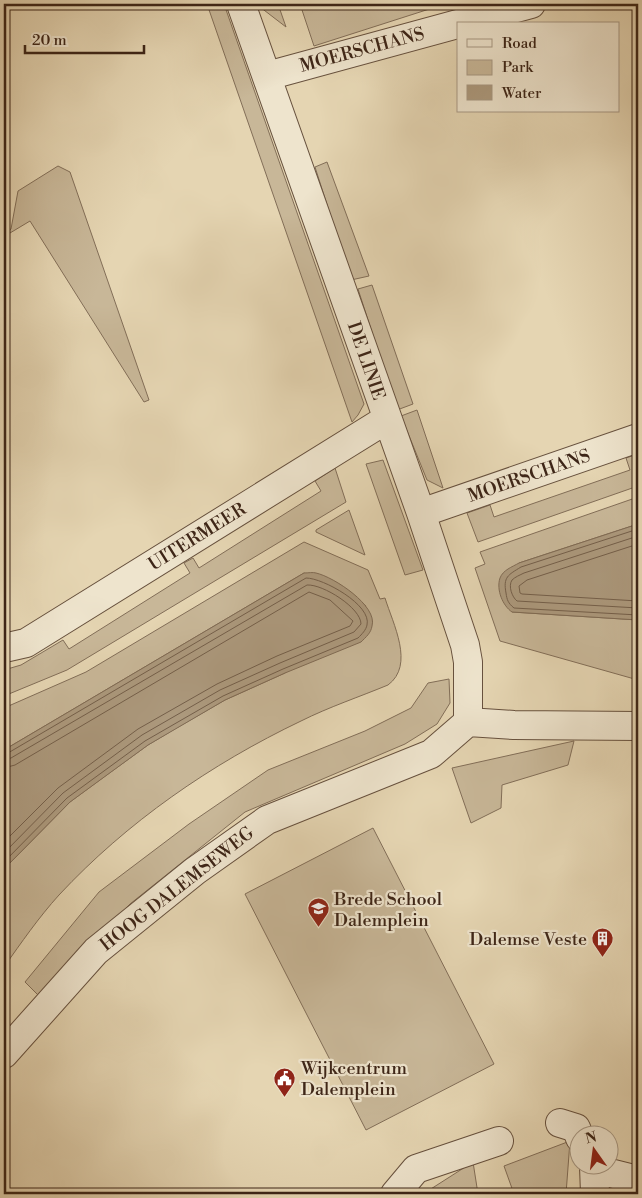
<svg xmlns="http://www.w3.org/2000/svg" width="642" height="1198" font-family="'Libre Bodoni',serif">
<rect width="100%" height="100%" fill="#e5d5b2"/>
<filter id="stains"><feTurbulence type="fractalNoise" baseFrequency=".004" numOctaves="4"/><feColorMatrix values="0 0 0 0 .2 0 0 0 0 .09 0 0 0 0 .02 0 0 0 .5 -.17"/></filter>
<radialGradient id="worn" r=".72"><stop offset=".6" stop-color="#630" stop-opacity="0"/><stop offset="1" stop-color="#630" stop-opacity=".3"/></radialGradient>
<path fill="#c8b798" stroke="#826e58" d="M207 4H224L364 404 358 415 352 422Z
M259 4H278L286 27 260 7Z
M300 4H316L317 7 328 4H445L314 46Z
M327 162 369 276 351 280 315 167Z
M58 166 70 172 149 400 144 402 30 221 5 236 4 234 11 229 18 191Z
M372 285 413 404 397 410 358 289Z
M417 410 443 488 427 480 401 416Z
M638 454V486L478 542 467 513 490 505 494 517 630 470 626 458Z
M383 460 423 570 405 575 366 464Z
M335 468 346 502 67 670 4 696V670L21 665 63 640 69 649 190 573 184 563 193 558 199 568 321 491 315 481Z
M638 497V524L519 563 512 612 638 620V680L500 641 475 568 485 564 480 552Z
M349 510 365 555 316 532V530Z
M304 542 368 570 380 599 385 598C393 624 415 665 388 685 359 697 329 707 301 721 211 764 127 822 59 895 39 917 21 943 4 967V869L70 802 97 782 148 745 173 730 225 700 285 673 366 606 339 584 304 573 4 750V708L86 672Z
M449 679 450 703 437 724 405 744 245 812 130 904 39 996 25 982 99 892 189 824 268 770 365 731 411 708 428 683Z
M574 741 568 765 502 785 501 808 471 823 452 768Z
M373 828 494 1064 366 1130 245 894Z
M570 1141 566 1194H514L504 1166Z
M473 1162 478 1194H423Z
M608 1185 638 1193V1194H608Z"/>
<path fill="#ac997d" stroke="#806b54" d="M638 524V620L512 612C503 606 496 590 500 578 503 570 512 567 519 563Z
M304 573C308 573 313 572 316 573 334 577 378 606 372 626 371 633 366 637 361 642L285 673 225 700 148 745 70 802 4 869V750Z"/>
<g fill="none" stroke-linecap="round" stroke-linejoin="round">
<path stroke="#745f4a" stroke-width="1" d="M638 529 521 567C508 575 503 577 506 593 507 600 508 603 514 608L638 615
M638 536 524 573C520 575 515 577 512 580 508 586 512 597 517 601L638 608
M638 544 527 580 519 586 520 593 522 594 638 601
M4 754 8 753 306 578C323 578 372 605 367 625 366 630 362 634 358 638L283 669 223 696 145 741 67 798 4 862
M4 760 11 758 307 585C323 584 361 608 361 624L354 632 280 663 220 690 142 735 63 793 4 853
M4 768 15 765 309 592 330 600 353 621 350 626 277 656 217 684 138 729 58 788 4 842"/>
<defs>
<path id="street" d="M241 4 421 513 465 645 468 662V722
M267 76 531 4
M421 513 638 438
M4 648 26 643 387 419
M4 1054 96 951 195 871 267 820 431 754 468 722 514 725 638 726
M560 1123 576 1128 580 1138
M594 1166 595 1194
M594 1169 638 1180
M395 1194 416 1169 499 1141"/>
</defs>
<use href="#street" stroke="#67513e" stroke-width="30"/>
<use href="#street" stroke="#eee4cd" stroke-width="28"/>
</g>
<defs>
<symbol id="school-pin" viewBox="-11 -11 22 30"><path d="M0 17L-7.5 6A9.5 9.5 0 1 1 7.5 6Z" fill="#8f2418" stroke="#eee4cd"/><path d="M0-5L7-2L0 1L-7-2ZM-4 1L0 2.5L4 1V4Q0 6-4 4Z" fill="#fff"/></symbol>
<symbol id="building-pin" viewBox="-11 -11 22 30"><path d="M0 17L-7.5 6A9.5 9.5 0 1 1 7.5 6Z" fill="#8f2418" stroke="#eee4cd"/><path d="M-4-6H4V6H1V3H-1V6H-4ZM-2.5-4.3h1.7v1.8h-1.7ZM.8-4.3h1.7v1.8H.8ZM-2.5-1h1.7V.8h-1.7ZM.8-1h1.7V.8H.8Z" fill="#fff"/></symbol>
<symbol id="civic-pin" viewBox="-11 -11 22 30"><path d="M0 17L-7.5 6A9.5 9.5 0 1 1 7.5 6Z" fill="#8f2418" stroke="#eee4cd"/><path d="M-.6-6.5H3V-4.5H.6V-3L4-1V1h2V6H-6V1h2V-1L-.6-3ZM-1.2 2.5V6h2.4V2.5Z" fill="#fff"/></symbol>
</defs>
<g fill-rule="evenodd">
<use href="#school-pin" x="306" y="896" width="25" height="34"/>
<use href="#building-pin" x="590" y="926" width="25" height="34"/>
<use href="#civic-pin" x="272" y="1066" width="25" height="34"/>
</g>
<g text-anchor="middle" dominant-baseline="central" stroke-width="4.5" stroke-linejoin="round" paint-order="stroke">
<g font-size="18" fill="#3d2517" stroke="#eee4cd">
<text transform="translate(362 50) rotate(-15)">MOERSCHANS</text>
<text transform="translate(366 361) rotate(71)">DE LINIE</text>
<text transform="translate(529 476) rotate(-19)">MOERSCHANS</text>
<text transform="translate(197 537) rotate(-32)">UITERMEER</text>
<text transform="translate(177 889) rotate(-38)">HOOG DALEMSEWEG</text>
</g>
<g font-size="18" fill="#3d2517" stroke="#eee4cd" text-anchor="start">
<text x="334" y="899">Brede School<tspan x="334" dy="21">Dalemplein</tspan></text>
<text x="587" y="939" text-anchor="end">Dalemse Veste</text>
<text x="301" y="1068">Wijkcentrum<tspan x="301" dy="21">Dalemplein</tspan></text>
</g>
</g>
<rect width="642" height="1198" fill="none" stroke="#e5d5b2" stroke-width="20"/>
<rect x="5" y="5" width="632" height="1188" fill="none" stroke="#3d2517" stroke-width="2.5"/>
<rect x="10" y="10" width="622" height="1178" fill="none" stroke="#3d2517"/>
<rect x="457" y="22" width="162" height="90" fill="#eee4cd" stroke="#a79884"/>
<rect x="467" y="39" width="25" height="8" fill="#eee4cd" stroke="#a79884"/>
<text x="502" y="48" font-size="15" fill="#3d2517">Road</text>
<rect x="467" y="60" width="25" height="15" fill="#c8b798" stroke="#a79884"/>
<text x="502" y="72" font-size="15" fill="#3d2517">Park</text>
<rect x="467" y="85" width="25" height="15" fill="#ac997d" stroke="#a79884"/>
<text x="502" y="98" font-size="15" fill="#3d2517">Water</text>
<g transform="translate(594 1150) rotate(346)"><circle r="24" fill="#eee4cd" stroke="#a79884"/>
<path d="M0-4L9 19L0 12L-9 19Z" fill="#8f2418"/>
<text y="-8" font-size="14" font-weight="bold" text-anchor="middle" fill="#3d2517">N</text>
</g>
<path d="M25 45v8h119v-8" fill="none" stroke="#3d2517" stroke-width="2.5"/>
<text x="32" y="45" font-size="15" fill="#3d2517" stroke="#eee4cd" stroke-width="4" paint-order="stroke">20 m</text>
<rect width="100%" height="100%" filter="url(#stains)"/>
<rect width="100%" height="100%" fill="url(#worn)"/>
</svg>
